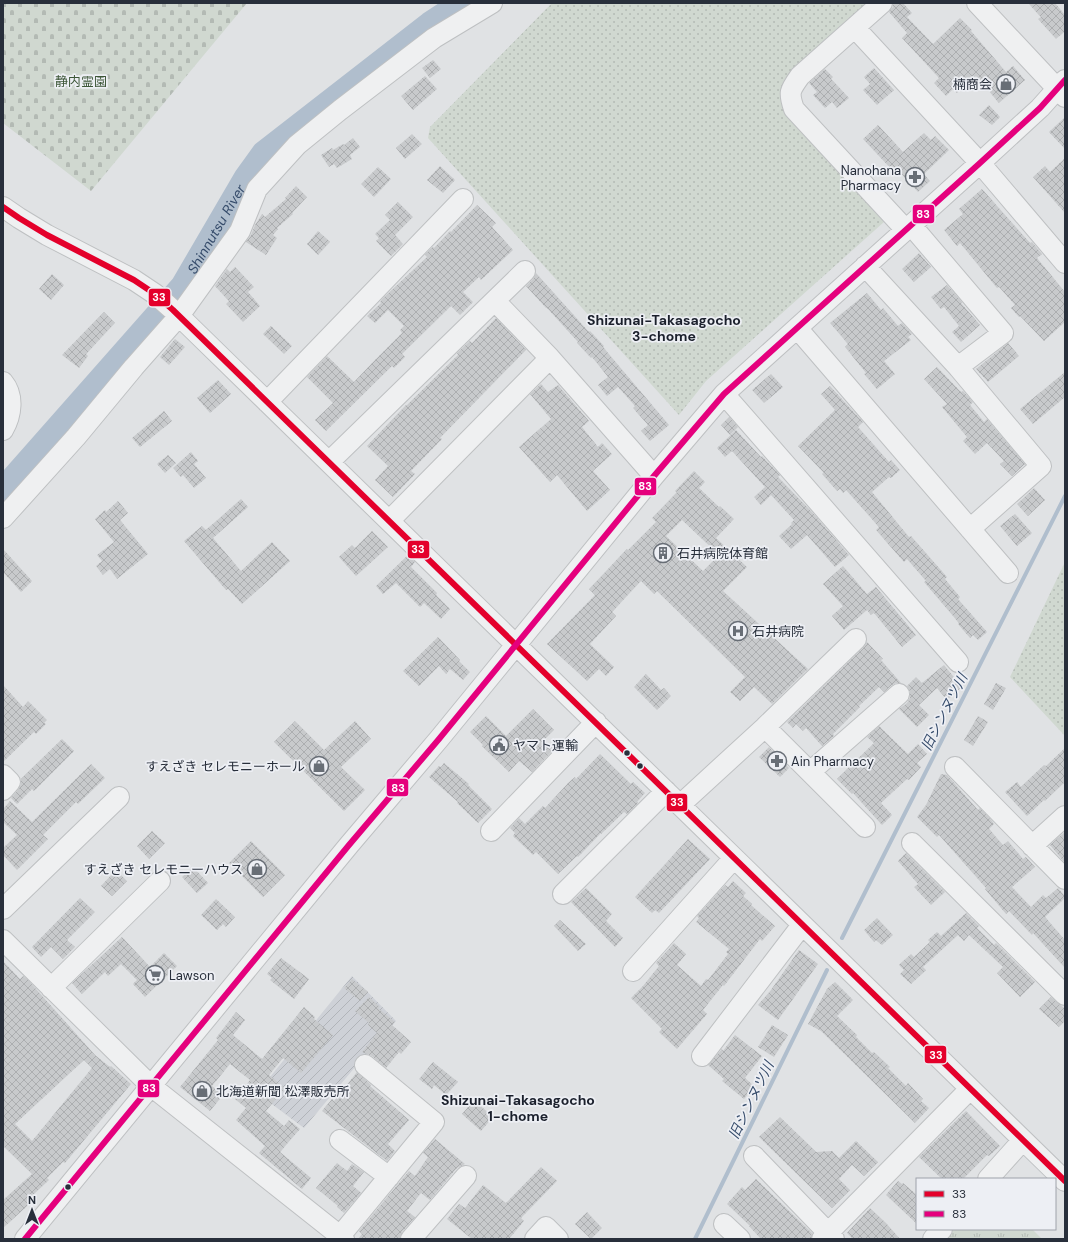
<svg xmlns="http://www.w3.org/2000/svg" width="1068" height="1242" font-family="'DM Sans','Noto Sans JP',sans-serif">
<defs>
<pattern id="industrial-furrows" width="10" height="10" patternUnits="userSpaceOnUse"><rect width="10" height="10" fill="#ced1d7"/><path d="M-1 1l2-2M0 10L10 0M9 11l2-2" fill="none" stroke="#b1b4b9"/></pattern>
<pattern id="grass-dots" width="8" height="8" patternUnits="userSpaceOnUse"><rect width="8" height="8" fill="#d0d8d0"/><path d="M2 2h.1M6 6h.1" fill="none" stroke="#b3bab4" stroke-width="1.8" stroke-linecap="round"/></pattern>
<pattern id="cemetery-stones" width="16" height="16" patternUnits="userSpaceOnUse"><rect width="16" height="16" fill="#d0d8d0"/><path d="M2 7V4a2 2 0 0 1 4 0v3zM10 15v-3a2 2 0 0 1 4 0v3z" fill="#b3bab4"/></pattern>
<pattern id="park-tufts" width="24" height="20" patternUnits="userSpaceOnUse"><rect width="24" height="20" fill="#d0d8d0"/><path d="M3 7l-1-3M5 7V3M7 7l1-3M15 17l-1-3M17 17v-4M19 17l1-3" fill="none" stroke="#b3bab4"/></pattern>
<pattern id="building-cross-hatch" width="8" height="8" patternUnits="userSpaceOnUse"><rect width="8" height="8" fill="#c8cacc"/><path d="M0 0l8 8M0 8l8-8" fill="none" stroke="#acaeb0"/></pattern>
</defs>
<rect width="100%" height="100%" fill="#e0e2e4"/>
<path fill="url(#industrial-furrows)" d="M352 976 396 1021 366 1057 361 1060 304 1128 257 1093Z"/>
<path fill="url(#grass-dots)" d="M552 3H866L785 79 783 105 884 222 706 381 679 415 428 138 430 127Z
M1065 562V736L1010 677Z"/>
<path fill="url(#cemetery-stones)" d="M3 3H247L91 191 3 123Z"/>
<path fill="url(#park-tufts)" d="M954 1229H1032L1042 1239H945Z"/>
<g fill="none" stroke-linecap="round" stroke-linejoin="round">
<path stroke="#b0becd" stroke-width="4" d="M842 938 1065 496
M695 1239 827 970"/>
<path stroke="#b0becd" stroke-width="25" id="s1" d="M3 490 183 286 246 178 264 153 430 24 462 3"/>
</g>
<path fill="url(#building-cross-hatch)" fill-rule="evenodd" d="M893 3H903L912 13 907 17 933 44 960 18 972 30 971 31 1006 72 1013 66 1025 80 999 103 976 76 957 93 953 89 946 96 934 83 939 78 902 38 907 33 889 12 893 7Z
M1028 3H1055L1065 15V31L1056 39 1038 19 1041 17Z
M433 60 441 69 430 78 422 68Z
M874 68 894 90 877 105 863 90 870 84 864 77Z
M825 69 833 77 831 79 849 98 837 108 832 102 825 108 813 95 817 92 809 83Z
M425 76 437 89 413 110 401 96Z
M989 105 1000 117 992 125 979 115Z
M1065 117V149L1049 132Z
M878 125 903 152 924 133 931 140 935 136 949 150 924 174 930 181 918 192 897 169 894 172 863 139Z
M412 134 422 144 405 159 396 148Z
M353 138 360 147 350 155 352 159 337 168 334 164 329 167 321 155 332 148 333 150 343 144 344 145Z
M1065 158V213L1033 177 1045 166 1050 172Z
M440 166 455 180 443 193 427 180Z
M378 167 391 179 374 197 361 184Z
M296 186 307 197 292 213 293 214 277 228 278 229 273 235 277 238 266 255 246 242 251 235 255 225 262 214 265 217 286 199 285 198Z
M982 189 1030 243 1032 242 1042 254 1037 258 1065 292V322L1044 341 1020 316 1019 317 1011 308 1015 305 999 287 997 288 960 243 957 246 944 230 963 214 959 209Z
M398 202 413 217 395 235 403 244 391 256 376 241 379 238 375 234 390 220 385 215Z
M477 205 496 223 492 227 513 250 481 280 479 277 463 292 473 302 460 315 451 306 402 354 405 357 394 368 392 366 326 431 315 420 333 403 307 377 327 356 354 382 374 361 402 333 400 330 404 326 388 310 375 323 367 316 381 303 380 302 382 299 427 257 425 255 433 247 434 248 450 231 451 232Z
M318 231 330 242 318 255 307 244Z
M919 253 931 267 914 282 902 269Z
M235 267 254 287 248 292 260 306 243 322 226 304 229 301 215 286 227 269 230 272Z
M536 273 589 332 590 331 604 346 603 347 619 366 669 425 650 441 641 431 648 425 633 408 635 406 618 387 607 396 598 385 608 377 592 357 591 358 577 343 578 342 547 308H546L526 286 533 279Z
M52 274 64 285 51 300 39 289Z
M947 285 962 302 961 303 980 325 961 342 952 332 959 326 944 307 941 309 931 297Z
M867 293 881 310 883 308 898 326 902 323 912 334 908 337 911 340 884 361 895 374 877 389 864 374 866 373 845 347 848 344 830 323Z
M104 312 115 323 86 354 88 356 79 368 62 355Z
M496 318 526 350 440 438 442 439 411 471 415 474 393 497 375 480 388 466 367 446 406 405H407L458 355 457 353 470 341 472 343Z
M271 326 292 346 284 354 263 334Z
M175 339 185 347 169 365 160 357Z
M1008 343 1019 356 988 382 976 369Z
M937 367 961 392 963 391 973 402 970 405 984 422 987 419 1025 464 1012 476 1000 464 1004 461 987 443 975 454 963 441 967 437 942 407 947 404 924 379Z
M1065 372V397L1033 424 1020 409Z
M771 374 783 387 764 403 752 390Z
M218 380 231 394 210 413 197 398Z
M541 384 548 392 558 385 589 421 582 427 598 447 602 443 612 454 593 471 610 490 587 511 557 475 550 482 519 447 551 419 530 394Z
M830 386 863 422 858 427 889 462 891 460 900 470 891 478 889 477 872 492 909 537 911 536 947 577 945 579 960 597 958 599 987 632 978 640 973 635 970 638 958 624 959 623 924 582 926 581 907 559 904 562 876 530 879 527 846 490 843 493 840 489 837 491 822 474 824 473 798 446 835 410 821 394Z
M164 411 172 421 140 447 132 438Z
M729 417 738 427 730 435 721 425Z
M736 430 761 457 762 456 779 474 780 475 778 477 812 512 849 555 835 567 807 535 791 549 779 536 792 524 791 523 794 520 771 495 761 505 754 497 765 487 732 451 725 457 717 448Z
M191 452 198 461 194 464 206 478 194 488 183 475 181 477 173 468Z
M168 455 176 463 165 473 157 464Z
M694 471 705 482 699 488 719 507 720 506 734 519 716 538 747 567 723 591 808 669 772 704 754 687 740 701 730 692 745 677 657 591 654 594 641 581 612 612 616 616 590 644 614 667 606 676 599 669 587 681 547 644 595 595 589 589 627 549 628 550 656 522 652 518 677 492 675 491ZM682 520 719 555 703 571 666 536Z
M1034 488 1045 500 1028 516 1017 504Z
M241 499 248 507 213 538 241 571 272 542 290 561 242 604 228 589 226 590 184 541 202 526 206 530Z
M118 501 128 513 120 520 148 554 117 579 110 569 103 575 96 566 102 561 97 555 114 542 95 519 105 510 106 512Z
M1015 514 1032 533 1017 546 1000 526Z
M372 531 388 547 356 576 339 557 352 545 355 548Z
M3 549 32 581 21 592 3 572Z
M408 555 415 562 411 567 437 593 436 595 450 609 441 619 424 603 420 607 396 583 383 594 376 586Z
M843 566 867 594 876 587 916 635 902 647 874 613 871 615 867 610 844 630 832 616 843 606 823 584Z
M438 637 460 660 459 661 470 672 463 680 450 669 446 674 439 666 419 686 403 671Z
M867 642 883 659 881 660 901 683H896L892 685 884 692 879 687 859 706 860 707 833 734 834 736 822 746 806 728 803 731 796 724 793 728 787 722 864 647Z
M944 665 962 687 947 700 937 688 919 705 929 715 917 727 899 709 907 703 910 698V692L907 686 916 677 922 683Z
M646 674 661 690 664 688 671 696 657 710 634 687Z
M996 683 1006 688 993 710 984 704Z
M3 685 23 707 28 701 47 720 44 723 46 724 36 734 34 732 3 762Z
M533 709 554 730 544 740 554 749 532 772 519 761 509 772 482 746 483 745 470 732 486 716 506 736Z
M978 716 988 722 973 746 964 740Z
M295 721 324 750 355 721 371 739 341 767 365 790 344 811 274 742Z
M879 726 908 754 918 744 927 754 917 763 921 767 909 780 907 779 881 803 892 815 882 825 853 793 852 794 837 779 874 743 867 737Z
M62 739 74 751 34 791 32 789 17 804 11 798 19 789 21 784V779Z
M769 747 789 768 780 777 759 757Z
M1065 748V782L1045 801 1044 800 1027 816 1005 792 1017 782 1021 787 1044 765 1046 766Z
M600 754 631 784 633 782 645 793 637 802 638 803 627 814 624 812 601 834V833L578 857 577 856 558 874 536 852 533 855 513 836 515 833 510 828 519 818 525 824 543 806 545 808 569 782 575 777 576 779Z
M444 763 469 784 468 785 492 809 478 823 457 803 458 802 429 777 439 766 441 767Z
M91 764 105 778 78 804 76 802 43 835 48 839 17 870 3 855V848L17 835 3 822V809L10 801 32 822Z
M941 774 947 775 978 810 980 808 992 821 994 824 989 829 1003 845 1008 841 1023 859 1026 857 1035 867 1012 887 1031 907 1043 895 1046 898 1058 888 1065 896V898L1045 917 1065 940V968L1033 933 1032 935 1009 911 1006 914 985 889 986 888 939 835 937 837 917 817 926 805Z
M152 831 165 843 149 859 137 846Z
M1065 832V863L1050 845Z
M688 839 710 859 659 913 655 910 652 913 635 897Z
M251 841 285 875 263 897 229 863Z
M906 853 945 892 931 905 914 887 918 884 898 861Z
M193 867 208 883 197 893 182 877Z
M116 870 127 881 112 896 101 886Z
M733 881 746 893 743 896 752 904 751 905 775 926 762 941 760 939 724 986 723 985 703 1010 707 1014 677 1049 659 1032 662 1029 631 998 643 986 659 966 656 963 674 943 686 954 677 965 701 986 706 979 708 980 728 954 726 952 729 949 696 922 699 918 697 916 725 885 728 887Z
M586 888 612 914 606 921 623 938 615 947 571 902Z
M80 898 95 912 67 940 75 947 63 959 51 947 41 957 32 947Z
M216 899 235 917 226 927 223 924 217 930 201 915Z
M966 913 979 926 977 928 994 945 996 943 1035 982 1020 997 997 973 1003 967 969 935 964 941 958 935 923 967 926 970 911 984 900 974 904 970 899 965 911 954 914 957 930 942 928 940 937 932 941 936Z
M877 918 893 935 882 945 876 940 874 942 864 930Z
M560 920 586 944 578 951 554 926Z
M122 937 150 967 164 953 177 966 145 997 133 984 137 980 121 964 108 976 105 972 82 994 72 983Z
M799 950 818 964 778 1020 758 1005 771 990Z
M281 958 309 979 294 999 270 980 272 978 267 974Z
M3 961 20 979 23 976 28 980 95 1055 110 1067 111 1066 131 1084 65 1163 63 1162 47 1178 49 1180 33 1195 36 1198 3 1228V1200L32 1174 3 1146ZM84 1060 92 1068 32 1141 15 1124Z
M352 979 368 992 360 1001 344 988Z
M835 982 853 1000 837 1016 857 1035 856 1037 872 1053 874 1052 890 1067 888 1068 906 1086 908 1083 923 1099 921 1101 929 1108 915 1123 821 1031 808 1024 827 989Z
M369 997 380 1007 378 1008 395 1022 392 1025 411 1042 401 1054 399 1052 386 1068 372 1056 362 1052 377 1033 368 1025 369 1023 355 1011Z
M1051 997 1065 1009V1021L1059 1027 1039 1009Z
M304 1007 315 1017 314 1019 333 1035 301 1073 283 1058 269 1075 285 1088 266 1111 284 1126 289 1120 300 1129 280 1152 311 1178 302 1189 259 1153 265 1146 236 1120 246 1108 235 1099 250 1080 230 1064 212 1086 223 1095 210 1111 180 1087 218 1040 216 1038 236 1012 245 1020 233 1035 262 1059Z
M772 1025 788 1035 774 1057 758 1047Z
M735 1035 762 1056 745 1078 754 1086 744 1099 722 1081 724 1079 708 1065 722 1049 723 1051Z
M433 1062 458 1082 446 1095 434 1085 432 1089 419 1079Z
M357 1072 371 1085 370 1086 409 1120 388 1144 395 1151 387 1161 322 1111 332 1099 334 1101Z
M474 1100 493 1117 481 1131 462 1114Z
M966 1111 1000 1146 989 1156 987 1155 963 1179H942L919 1157Z
M780 1117 816 1152 832 1151 839 1158 856 1141 878 1162 864 1176 852 1165 839 1179 850 1190 832 1208 759 1137Z
M435 1139 465 1164 457 1168 430 1200 421 1193 407 1211 415 1217 402 1232 400 1239H358L362 1234 359 1231 409 1171 415 1176 428 1157 423 1153Z
M337 1163 347 1171 352 1164 364 1172 353 1186 361 1193 344 1213 337 1207 338 1206 316 1188Z
M541 1167 557 1181 521 1218 524 1221 509 1239H472L447 1219 459 1204 465 1208 483 1185 506 1203Z
M756 1179 812 1233 811 1239H761L749 1226H750L727 1204 742 1187 745 1190Z
M898 1181 902 1184 903 1183 917 1195V1224L886 1195Z
M870 1208 886 1223 900 1239H853L847 1233Z
M587 1212 602 1228 591 1239 575 1224Z"/>
<g fill="none" stroke-linecap="round" stroke-linejoin="round">
<defs>
<path id="minor" d="M882 3 800 76C790 90 788 92 794 109L906 230
M977 3 1065 97
M855 28 980 163 1065 263
M3 207 19 218 47 235 134 280 155 294 173 310 1065 1181
M911 225 1003 333 958 367
M865 266 958 367 1041 466 970 529
M797 328 1008 573
M550 358 654 476
M3 382C14 395 12 415 3 430
M724 394 958 662
M267 402 463 199
M329 462 525 271
M3 518 76 437 134 367 179 316 240 231 257 189 297 145 340 110 434 38 492 3
M389 521 550 358 495 301
M765 727 865 827
M955 767 1065 879
M810 772 899 694
M3 775 10 782 3 790
M680 805 765 727 856 639
M491 831 596 722
M912 843 1065 995
M1032 846 1065 816
M563 894 666 791
M3 909 119 797
M3 940 151 1086 344 1239
M633 971 734 858
M51 988 160 881
M702 1056 802 925
M340 1140 389 1177
M754 1156 834 1239
M988 1179 1023 1140
M724 1224 740 1239
M340 1236 434 1122 365 1065
M25 1239 349 845 439 739 654 476 724 394 797 328 980 163 1040 108 1065 80
M411 1239 466 1176
M535 1239 546 1227 558 1239
M822 1239 970 1089
M933 1239 942 1229"/>
</defs>
<use href="#minor" stroke="#bec0c2" stroke-width="22"/>
<use href="#minor" stroke="#eff0f1" stroke-width="20"/>
<defs>
<path id="bus-1" d="M3 207 19 218 47 235 134 280 155 294 173 310 1065 1181"/>
<path id="bus-2" d="M25 1239 349 845 439 739 654 476 724 394 797 328 980 163 1040 108 1065 80"/>
</defs>
<use href="#bus-1" stroke="#edeff4" stroke-width="9"/>
<use href="#bus-2" stroke="#edeff4" stroke-width="9"/>
<use href="#bus-1" stroke="#e4002b" stroke-width="6"/>
<use href="#bus-2" stroke="#e5007d" stroke-width="6"/>
</g>
<defs>
<symbol id="shop-ring" viewBox="-11 -11 22 22"><circle r="9.5" fill="#edeff4" stroke="#686e76" stroke-width="1.5"/><path d="M-5-2.5h2.3a2.7 3.5 0 0 1 5.4 0H5L5.5 6h-11ZM-1.5-2.5h3a1.5 2.3 0 0 0-3 0Z" fill="#686e76"/></symbol>
<symbol id="pharmacy-ring" viewBox="-11 -11 22 22"><circle r="9.5" fill="#edeff4" stroke="#686e76" stroke-width="1.5"/><path d="M-2-6h4v4h4v4h-4v4h-4v-4h-4v-4h4Z" fill="#686e76"/></symbol>
<symbol id="building-ring" viewBox="-11 -11 22 22"><circle r="9.5" fill="#edeff4" stroke="#686e76" stroke-width="1.5"/><path d="M-4-6H4V6H1V3H-1V6H-4ZM-2.5-4.3h1.7v1.8h-1.7ZM.8-4.3h1.7v1.8H.8ZM-2.5-1h1.7V.8h-1.7ZM.8-1h1.7V.8H.8Z" fill="#686e76"/></symbol>
<symbol id="hospital-ring" viewBox="-11 -11 22 22"><circle r="9.5" fill="#edeff4" stroke="#686e76" stroke-width="1.5"/><path d="M-5-5h3v3.5h4V-5h3V5h-3V1.5h-4V5h-3Z" fill="#686e76"/></symbol>
<symbol id="civic-ring" viewBox="-11 -11 22 22"><circle r="9.5" fill="#edeff4" stroke="#686e76" stroke-width="1.5"/><path d="M-.6-6.5H3V-4.5H.6V-3L4-1V1h2V6H-6V1h2V-1L-.6-3ZM-1.2 2.5V6h2.4V2.5Z" fill="#686e76"/></symbol>
<symbol id="supermarket-ring" viewBox="-11 -11 22 22"><circle r="9.5" fill="#edeff4" stroke="#686e76" stroke-width="1.5"/><path d="M-6-5.5h2.5l.6 2H6L4.5 2H-2.5L-4.4-4H-6ZM-1.5 3.2a1.3 1.3 0 1 0 .1 0ZM3 3.2a1.3 1.3 0 1 0 .1 0Z" fill="#686e76"/></symbol>
</defs>
<g fill-rule="evenodd">
<use href="#shop-ring" x="995" y="73" width="22" height="22"/>
<use href="#pharmacy-ring" x="904" y="166" width="22" height="22"/>
<use href="#building-ring" x="652" y="542" width="22" height="22"/>
<use href="#hospital-ring" x="727" y="620" width="22" height="22"/>
<use href="#civic-ring" x="488" y="734" width="22" height="22"/>
<use href="#pharmacy-ring" x="766" y="750" width="22" height="22"/>
<use href="#shop-ring" x="308" y="755" width="22" height="22"/>
<use href="#shop-ring" x="246" y="858" width="22" height="22"/>
<use href="#supermarket-ring" x="144" y="964" width="22" height="22"/>
<use href="#shop-ring" x="191" y="1080" width="22" height="22"/>
</g>
<g fill="#282f3b" stroke="#edeff4" stroke-width="1.5">
<circle cx="627" cy="753" r="3.5"/>
<circle cx="640" cy="766" r="3.5"/>
<circle cx="68" cy="1187" r="3.5"/>
</g>
<g text-anchor="middle" dominant-baseline="central" stroke-width="3.5" stroke-linejoin="round" paint-order="stroke">
<g font-size="13" fill="#3c5637" stroke="#edeff4">
<text x="81" y="81">静内霊園</text>
</g>
<g font-size="13" fill="#282f3b" stroke="#edeff4" text-anchor="start">
<text x="992" y="84" text-anchor="end">楠商会</text>
<text x="901" y="170" text-anchor="end">Nanohana<tspan x="901" dy="15">Pharmacy</tspan></text>
<text x="677" y="553">石井病院体育館</text>
<text x="752" y="631">石井病院</text>
<text x="513" y="745">ヤマト運輸</text>
<text x="791" y="761">Ain Pharmacy</text>
<text x="305" y="766" text-anchor="end">すえざき セレモニーホール</text>
<text x="243" y="869" text-anchor="end">すえざき セレモニーハウス</text>
<text x="169" y="975">Lawson</text>
<text x="216" y="1091">北海道新聞 松澤販売所</text>
</g>
<g font-size="14" font-style="italic" fill="#364c6b" stroke="#edeff4">
<text stroke="none"><textPath href="#s1" startOffset="338">Shinnutsu River</textPath></text>
<text transform="translate(944 712) rotate(-63)">旧シンヌツ川</text>
<text transform="translate(751 1100) rotate(-64)">旧シンヌツ川</text>
</g>
<g font-size="14" font-weight="bold" fill="#1b202c" stroke="#edeff4">
<text x="664" y="320">Shizunai-Takasagocho<tspan x="664" dy="16">3-chome</tspan></text>
<text x="518" y="1100">Shizunai-Takasagocho<tspan x="518" dy="16">1-chome</tspan></text>
</g>
</g>
<g stroke="#edeff4" stroke-width="1.5">
<rect x="912" y="204" width="23" height="20" rx="4" fill="#e5007d"/>
<rect x="148" y="288" width="23" height="19" rx="4" fill="#e4002b"/>
<rect x="634" y="477" width="23" height="19" rx="4" fill="#e5007d"/>
<rect x="407" y="540" width="23" height="19" rx="4" fill="#e4002b"/>
<rect x="386" y="778" width="23" height="19" rx="4" fill="#e5007d"/>
<rect x="666" y="793" width="22" height="19" rx="4" fill="#e4002b"/>
<rect x="924" y="1045" width="23" height="19" rx="4" fill="#e4002b"/>
<rect x="137" y="1079" width="23" height="19" rx="4" fill="#e5007d"/>
</g>
<g font-size="11" text-anchor="middle" font-weight="bold" fill="#fff">
<text x="923" y="218">83</text>
<text x="159" y="301">33</text>
<text x="645" y="490">83</text>
<text x="418" y="553">33</text>
<text x="398" y="792">83</text>
<text x="677" y="806">33</text>
<text x="936" y="1059">33</text>
<text x="149" y="1092">83</text>
</g>
<rect width="1068" height="1242" fill="none" stroke="#282f3b" stroke-width="8"/>
<rect x="916" y="1178" width="140" height="52" fill="#edeff4" stroke="#9ea2aa"/>
<rect x="924" y="1191" width="20" height="6" fill="#e4002b" stroke="#9ea2aa"/>
<text x="952" y="1198" font-size="12" fill="#282f3b">33</text>
<rect x="924" y="1211" width="20" height="6" fill="#e5007d" stroke="#9ea2aa"/>
<text x="952" y="1218" font-size="12" fill="#282f3b">83</text>
<g transform="translate(32 1210)" stroke="#edeff4" stroke-width="3" paint-order="stroke">
<path d="M0-3L7 15L0 10L-7 15Z" fill="#282f3b"/>
<text y="-6" font-size="11" font-weight="bold" text-anchor="middle" fill="#282f3b">N</text>
</g>
</svg>
